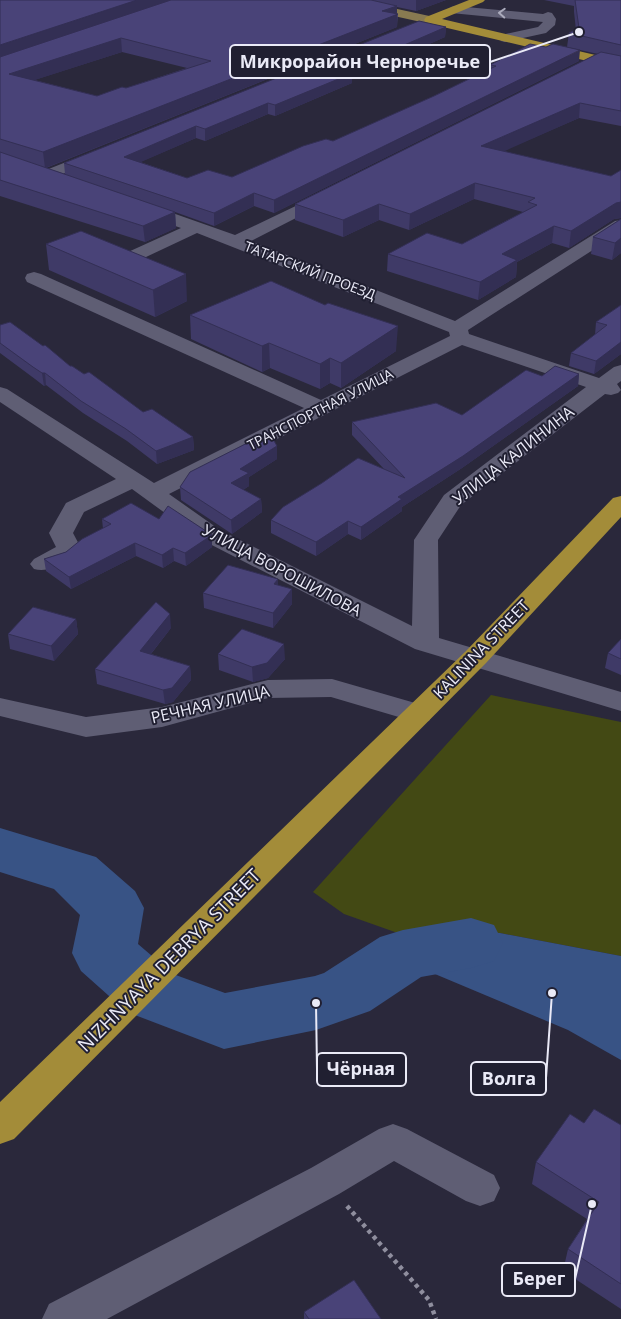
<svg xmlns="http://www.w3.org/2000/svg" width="621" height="1319" font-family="'Open Sans',sans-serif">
<rect width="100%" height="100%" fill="#2a283b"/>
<path fill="#434914" d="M491 695 621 722V956L500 933 456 930 409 937 344 914 313 892Z"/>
<path fill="#385385" d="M456 930 500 933 621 956V1060L568 1030 423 969 403 955 409 937Z"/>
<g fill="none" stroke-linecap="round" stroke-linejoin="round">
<path fill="#385385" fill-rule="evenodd" d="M0 828 96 857 135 891 144 908 138 944 173 974 225 993 315 976 324 973 380 937 403 930 471 918 494 925 503 943 494 961 471 968 421 977 370 1011 316 1030 224 1049 127 1012 81 971 72 953 80 915 54 889 0 872Z"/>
<path stroke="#8f8e9e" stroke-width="4.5" stroke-dasharray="4 4" stroke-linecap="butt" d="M347 1206 429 1300 436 1319"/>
<path fill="#5f5e74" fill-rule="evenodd" d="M455 6 543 14 548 12 552 13 556 19 555 25 546 33 505 42 501 41 499 38 501 35 538 27 543 22 451 13 449 10 451 7Z
M99 149 104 151 107 154 104 157 53 178H41L39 175 41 172Z
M329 190 335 192 337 195 335 198 251 241 455 321 615 221 621 220V232L468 330 469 334 599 378 614 367 621 365V381L617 384 621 390 618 393 611 395 605 394 461 505 438 540 439 638 621 692V711L415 649 202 540 132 489 84 512 73 533 82 550C73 563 49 573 34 569L30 564 34 559 56 547 49 533 66 503 116 479 0 402V387L7 389 154 483 304 408 27 282 25 278 27 274 34 272 41 274 321 400 450 336 449 332 197 233 129 265 123 266 117 265 114 261 117 257 181 228 135 212 133 208 135 204H147L235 235ZM462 345 586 387 444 495 414 540 412 626 220 530 169 494Z
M332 679 429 707 433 714 429 721 419 723 331 697 268 698 162 727 86 737 0 716V698L86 717 162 707 268 680Z
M393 1124 407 1129 494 1175 500 1188 494 1201 480 1206 466 1201 394 1161 339 1194 107 1319H42L49 1304 311 1168 379 1129Z"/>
<path fill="#887a51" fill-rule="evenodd" d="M334 0H356L434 17 436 20 430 24 340 4Z"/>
<path fill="#a38c39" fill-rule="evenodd" d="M469 0H485L483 2 442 19 621 61V69L426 23 424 20 426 17Z
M621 496V517L486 663 14 1139 0 1144V1102L466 651 613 498Z"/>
</g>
<path fill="#3f3a67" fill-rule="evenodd" d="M0 0H446L416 11 397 7V14H398L397 27 46 168 65 174 64 163 446 27 445 37 352 78V83L275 116 268 114 205 141 196 138 140 162 187 178 232 177 333 141 434 96 489 69 490 65 579 61 274 213 254 206 214 226 175 212 176 228 145 242 0 196ZM122 52 187 68 126 88 97 96 34 80Z
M544 0H621V126L579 118 503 151 611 176 621 170V218L614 219 569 248 552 243 517 262 516 277 478 300 387 271 388 254 462 244 523 212 474 199 409 230 379 220 343 237 295 220V204L598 54 567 47 569 33 576 30 574 12V6Z
M621 219V253L612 260 591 254 593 237Z
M46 244 187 301 155 317 49 270Z
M621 305V354L594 374 569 366 571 353 595 335 596 322Z
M190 315 396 351 341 388 330 383 320 389 270 368 262 372 191 339Z
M0 325 70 366 143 412 193 437 194 450 157 464 127 441 83 413 46 385 44 386 35 379 0 353Z
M579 374 578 386 462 468 402 507V511L361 540 348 534 316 556 271 533V520L384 469 352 435V422L462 415 542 376Z
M277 446V459L249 477V486L243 490 261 499 262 512 232 534 181 500 180 487Z
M102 519H159L212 547 186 566 174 561 163 568 136 556 71 589 46 571 44 559 66 552 103 529Z
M278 579V585L292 604 273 628 204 608 203 593Z
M76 619 78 634 54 661 10 649 8 634Z
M171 628 151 654 190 666 191 680 173 702 165 704 97 684 95 669Z
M621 639V675L605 668 608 653Z
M218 654 285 659 268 678 253 682 219 670Z
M584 1123 621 1125V1309L563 1271 568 1249 587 1219 532 1184 536 1162Z
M304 1312 381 1319H304Z"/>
<path fill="#332f54" d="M137 0H176L0 59V45Z
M416 0H446L416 11Z
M397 6V27L45 168 43 152 382 11Z
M446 27 445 37 352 78V83L275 116V105L344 71Z
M121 38 122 52 10 88 9 74Z
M580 50 579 61 274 213V200Z
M268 103V114L205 141V129Z
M580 103 579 118 480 162 481 146Z
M196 126V138L125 169 124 157Z
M475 183 474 199 409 230 410 214Z
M254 193V206L214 226V213Z
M621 202V218L614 219 569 248 571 231 616 203Z
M379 204V220L343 237V220Z
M175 212 176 228 145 242 143 226Z
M554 226 552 243 517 262 516 277 478 300 480 282 502 254Z
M621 238V253L612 260 615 243Z
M186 274 187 301 155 317 153 290Z
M398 326 396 351 341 388V363Z
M621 342V354L594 374 596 361Z
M269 343 270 368 262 372V346Z
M330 358V383L320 389V364Z
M42 373H45L46 385 44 386Z
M579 374 578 386 462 468 402 507V511L361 540V527L398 497Z
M193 437 194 450 157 464 156 451Z
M277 446V459L249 477V486L231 497V483L240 469Z
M261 499 262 512 232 534 231 520Z
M348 521V534L316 556V542Z
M212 535V547L186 566 185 553Z
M135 543 136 556 71 589 69 577Z
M173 548 174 561 163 568 162 555Z
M278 579V594L274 584Z
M292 589V604L273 628V613Z
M170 614 171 628 142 665 140 651Z
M76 619 78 634 54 661 51 646Z
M284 644 285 659 268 678 253 682 252 667Z
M190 666 191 680 173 702 165 704 163 690Z"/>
<path fill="#494378" stroke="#332f54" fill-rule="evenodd" d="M0 0H137L0 45Z
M171 0H371L397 6 382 11 398 14 43 152 0 139V57ZM121 38 211 61 126 88 122 87 97 96 9 74Z
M575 0H621V45L569 33 579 28Z
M419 21 446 27 344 71 353 73 275 105 268 103 205 129 196 126 124 157 187 178 208 170 232 177 303 146 326 139 333 141 434 96 496 66 490 65 530 44 546 47 553 44 580 50 274 200 254 193 214 213 64 163Z
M601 52 621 56V111L580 103 481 146 611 176 621 170V202L616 203 571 231 554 226 502 254 517 260 480 282 388 254 427 233 462 244 537 205 528 202 535 198 475 183 410 214 379 204 343 220 295 204Z
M0 152 175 212 143 226 0 180Z
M621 219V238L615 243 593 237Z
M81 231 186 274 153 290 46 244Z
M271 281 325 305 328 303 398 326 341 363 330 358 320 364 269 343 262 346 190 315Z
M621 305V342L596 361 571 353 607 325 596 322Z
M10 322 43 346 45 345 70 366H72L84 374 89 372 143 412 152 409 193 437 156 451 126 429 81 401 45 373H42L33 367 0 343V325Z
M555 366 579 374 463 456 398 497 402 499 361 527 348 521 316 542 271 520 283 507 322 483 358 458 405 478 352 422 436 403 462 415 526 370 542 376Z
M269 432 277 446 240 469 249 473 231 483 261 499 231 520 180 487 190 472Z
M131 503 159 519 168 506 212 535 185 553 173 548 162 555 135 543 69 577 44 559 66 552 82 539 111 524 102 519Z
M228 565 278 579 274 584 292 589 273 613 203 593Z
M156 602 170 614 140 651 190 666 172 688 163 690 95 669Z
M33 607 76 619 51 646 8 634Z
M242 629 284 644 267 663 252 667 218 654Z
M621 639V659L608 653Z
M594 1109 621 1125V1284L568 1249 599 1202 536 1162 570 1114 584 1123Z
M354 1280 381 1319H309L304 1312Z"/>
<defs><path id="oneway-chevron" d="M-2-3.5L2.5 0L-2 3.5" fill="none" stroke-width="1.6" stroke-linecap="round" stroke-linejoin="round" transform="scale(1.25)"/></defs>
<use stroke="#ababbc" href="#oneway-chevron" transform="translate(502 13) rotate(-177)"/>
<g text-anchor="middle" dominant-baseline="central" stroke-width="4" stroke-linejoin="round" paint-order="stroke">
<g font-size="14" fill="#eaeaf7" stroke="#201f31">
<text transform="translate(310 270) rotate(21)">ТАТАРСКИЙ ПРОЕЗД</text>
<text transform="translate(320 409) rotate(-27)">ТРАНСПОРТНАЯ УЛИЦА</text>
</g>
<g font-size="16" fill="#eaeaf7" stroke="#201f31">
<text transform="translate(513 455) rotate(-38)">УЛИЦА КАЛИНИНА</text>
<text transform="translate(282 570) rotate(28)">УЛИЦА ВОРОШИЛОВА</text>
<text transform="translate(481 649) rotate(-46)">KALININA STREET</text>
<text transform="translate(210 704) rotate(-13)">РЕЧНАЯ УЛИЦА</text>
</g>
<g font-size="19" fill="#eaeaf7" stroke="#201f31">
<text transform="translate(169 960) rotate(-45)">NIZHNYAYA DEBRYA STREET</text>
</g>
</g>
<path fill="none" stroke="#eaeaf7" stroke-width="2" d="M579 32L490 62M316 1003L317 1069M552 993L546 1078M592 1204L575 1279"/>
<g fill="#eaeaf7" stroke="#201f31" stroke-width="2">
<circle cx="579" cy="32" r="5"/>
<circle cx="316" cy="1003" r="5"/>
<circle cx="552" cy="993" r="5"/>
<circle cx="592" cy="1204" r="5"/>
</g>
<g fill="#201f31" stroke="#eaeaf7" stroke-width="2">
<rect x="230" y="45" width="260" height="33" rx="5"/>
<rect x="317" y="1053" width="89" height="33" rx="5"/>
<rect x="471" y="1062" width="75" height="33" rx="5"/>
<rect x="502" y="1263" width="73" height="33" rx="5"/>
</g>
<g font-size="18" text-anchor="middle" font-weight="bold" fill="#eaeaf7">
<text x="360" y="68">Микрорайон Черноречье</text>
<text x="361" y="1075">Чёрная</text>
<text x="509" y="1085">Волга</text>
<text x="539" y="1285">Берег</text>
</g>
</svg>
